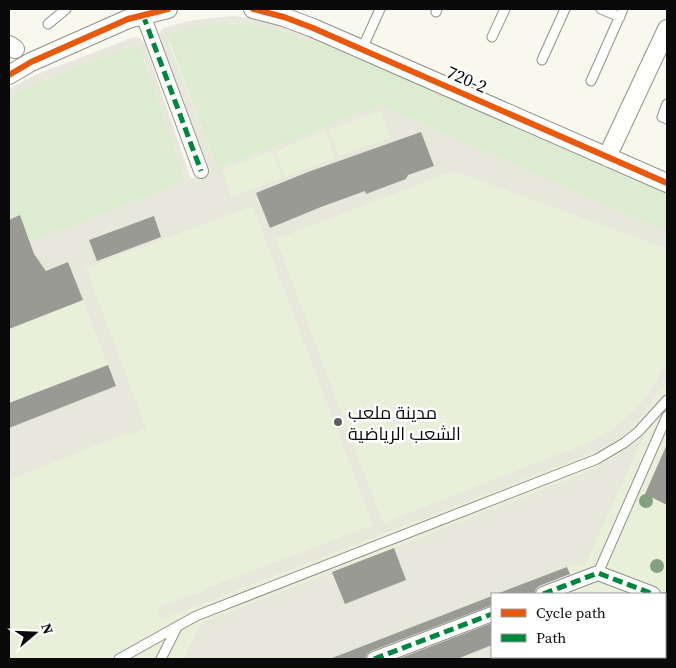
<svg xmlns="http://www.w3.org/2000/svg" width="676" height="668" font-family="'Source Serif 4',Cairo,serif">
<rect width="100%" height="100%" fill="#f8f8ee"/>
<path fill="#ddecd0" d="M220 23 247 24 280 30 325 45 404 78 667 194V232L381 105 217 169 168 38 169 35 171 32 194 27Z
M137 45 141 50 186 181 30 242 20 216 9 220V98L34 84 128 47Z"/>
<path fill="#e8f0da" fill-rule="evenodd" d="M381 105 667 232V659H9V250ZM492 594H665V657H492Z"/>
<path fill="#e7e7db" fill-rule="evenodd" d="M233 16 265 19 297 28 667 189V194L404 78 325 45 280 30 247 24 220 23 194 27 171 32 169 35V43L217 169 381 105 667 232V249L454 171 276 239 383 523 587 443 605 434 616 427 640 404 652 388 667 362V381L641 416 626 432 610 444 592 453 165 618H162L158 614V611L161 606 206 590V588L373 525 253 206 86 268 146 428 129 435 130 432 9 480V428L116 386 68 262 48 270 57 296 9 314V250L186 181 141 50 137 45 128 47 34 84 9 98V89L35 75 134 37 140 38 144 42 146 47 191 179 210 171 161 42 159 33 161 30 164 28 184 22 204 19ZM380 111 390 138 339 156 329 130ZM325 131 335 158 285 177 275 151ZM421 132 433 166 408 175 406 179 367 194 365 191 326 167ZM272 151 282 178 231 197 221 170ZM308 173 322 207 270 228 256 193ZM154 217 161 237 97 261 89 240Z
M644 436 585 565H576L567 567 496 594H492V596L329 659H183L201 623 332 572 345 604 405 580 394 548 587 472 618 455 634 444Z
M492 645V657H498L492 659H457Z"/>
<path fill="#9a9a94" d="M421 132 434 166 408 175 406 179 366 194 365 191 321 207 270 228 256 193 308 172Z
M20 215 34 254 46 271 68 262 83 300 9 329V220Z
M154 216 161 237 97 261 89 240Z
M108 365 116 386 9 428V403Z
M667 444V505L645 494Z
M394 548 406 580 345 604 332 572Z
M567 567 570 574 539 586 536 589 534 594H499V593Z
M492 596V605L371 651 367 654 365 659H332V658Z
M492 623V645L457 659H398Z"/>
<g fill="none" stroke-linecap="round" stroke-linejoin="round">
<defs>
<path id="service" d="M601 9 620 17
M436 12 437 9
M48 24 66 9
M492 37 505 9
M362 49 380 9
M542 60 565 9
M591 81 623 9
M667 104 662 117 667 119
M598 573 667 416
M119 659 196 616 597 459 624 443 638 432 667 400
M161 659 177 627"/>
<path id="pedestrian" d="M143 15 201 171
M543 594 598 573 653 594
M665 600 667 601
M665 651 667 653
M374 659 492 614"/>
<path id="minor" d="M253 9 284 17 313 28 667 183
M9 45 15 49
M9 75 31 62 128 19 168 9
M607 157 667 29"/>
</defs>
<use href="#service" stroke="#91918d" stroke-width="11"/>
<use href="#pedestrian" stroke="#91918d" stroke-width="16"/>
<use href="#minor" stroke="#91918d" stroke-width="20"/>
<use href="#service" stroke="#fefefc" stroke-width="9"/>
<use href="#pedestrian" stroke="#fefefc" stroke-width="14"/>
<use href="#minor" stroke="#fefefc" stroke-width="18"/>
<path stroke="#00873e" stroke-width="5" stroke-dasharray="10 5" stroke-linecap="butt" d="M143 15 201 171
M543 594 598 573 653 594
M665 600 667 601
M665 651 667 653
M374 659 492 614"/>
<defs>
<path id="cycleway" d="M253 9 284 17 313 28 667 183
M9 75 31 62 128 19 168 9"/>
</defs>
<use href="#cycleway" stroke="#fff" stroke-width="9"/>
<use href="#cycleway" stroke="#e8590c" stroke-width="6"/>
</g>
<g fill="#84a17f">
<circle cx="646" cy="501" r="7"/>
<circle cx="657" cy="566" r="7"/>
</g>
<circle fill="#5d5d5a" stroke="#fff" stroke-width="2" cx="338" cy="422" r="5"/>
<g text-anchor="middle" dominant-baseline="central" stroke-width="5" stroke-linejoin="round" paint-order="stroke">
<g font-size="18" fill="#0a0a0a" stroke="#fff">
<text transform="translate(467 79) rotate(24)">720-2</text>
</g>
<g font-size="18" fill="#0a0a0a" stroke="#fff" text-anchor="start">
<text x="348" y="412">مدينة ملعب<tspan x="348" dy="21">الشعب الرياضية</tspan></text>
</g>
</g>
<rect width="676" height="668" fill="none" stroke="#0a0a0a" stroke-width="20"/>
<rect x="491" y="593" width="175" height="65" fill="#ffffff" stroke="#9d9d9d"/>
<rect x="501" y="609" width="25" height="8" fill="#e8590c" stroke="#9d9d9d"/>
<text x="536" y="618" font-size="15" fill="#0a0a0a">Cycle path</text>
<rect x="501" y="634" width="25" height="8" fill="#00873e" stroke="#9d9d9d"/>
<text x="536" y="643" font-size="15" fill="#0a0a0a">Path</text>
<g transform="translate(35 633) rotate(71)" stroke="#ffffff" stroke-width="4" paint-order="stroke">
<path d="M0-4L9 19L0 12L-9 19Z" fill="#0a0a0a"/>
<text y="-8" font-size="14" font-weight="bold" text-anchor="middle" fill="#0a0a0a">N</text>
</g>
</svg>
